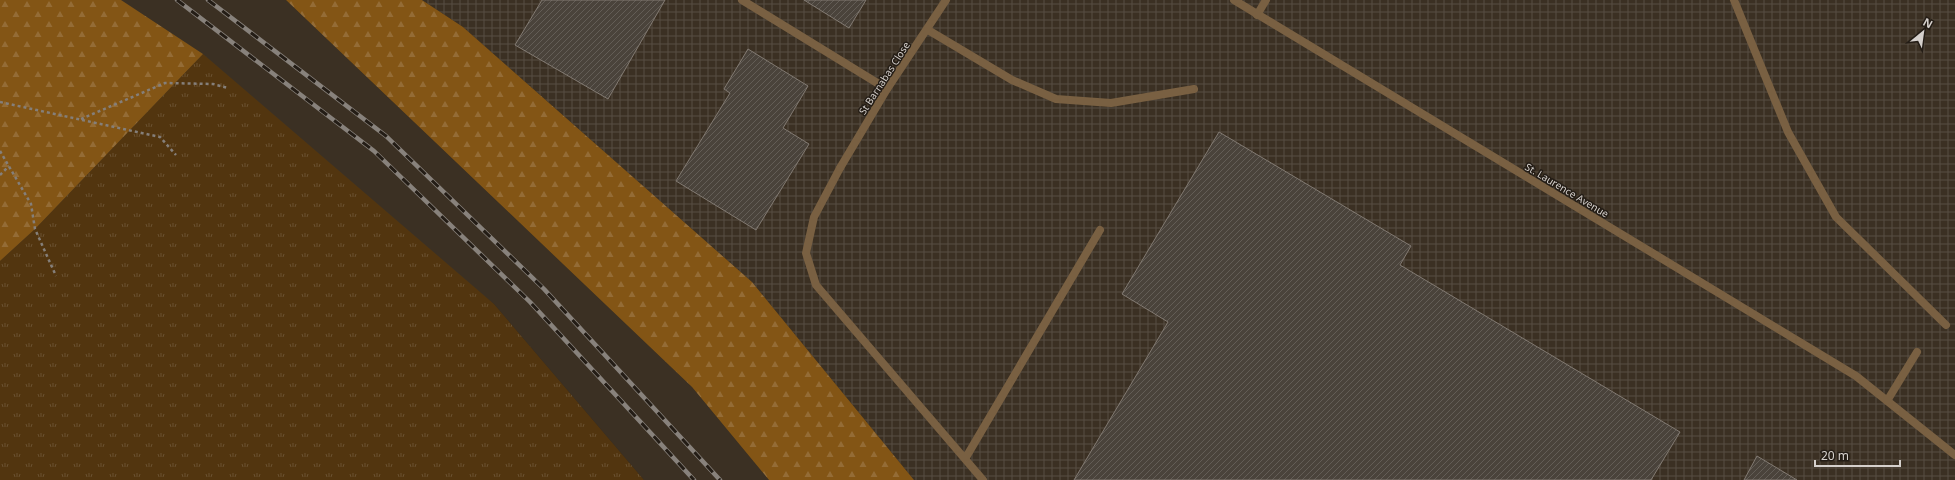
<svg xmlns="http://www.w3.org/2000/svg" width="1955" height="480" font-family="'Noto Sans',sans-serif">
<defs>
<pattern id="industrial-grid" width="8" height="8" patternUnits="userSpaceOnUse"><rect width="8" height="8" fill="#3b3023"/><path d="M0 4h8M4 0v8" fill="none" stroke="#564d42"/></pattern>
<pattern id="grass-tufts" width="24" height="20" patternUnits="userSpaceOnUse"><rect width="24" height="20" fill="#52350f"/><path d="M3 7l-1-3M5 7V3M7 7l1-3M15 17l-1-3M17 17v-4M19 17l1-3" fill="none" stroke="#6a5131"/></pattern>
<pattern id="forest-firs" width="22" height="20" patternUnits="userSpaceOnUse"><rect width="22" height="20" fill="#835515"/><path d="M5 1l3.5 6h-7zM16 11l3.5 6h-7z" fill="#946c36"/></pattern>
<pattern id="building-hatch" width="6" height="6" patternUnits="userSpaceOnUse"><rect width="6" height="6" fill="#4a433b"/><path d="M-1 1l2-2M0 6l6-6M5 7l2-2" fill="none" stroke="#635d56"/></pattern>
</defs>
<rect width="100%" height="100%" fill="#2e2720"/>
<path fill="#3b3023" d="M117 0H286L692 387 769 480H644L494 304Z"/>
<path fill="url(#industrial-grid)" d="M422 0H1955V480H914L752 282 463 27Z"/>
<path fill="url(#grass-tufts)" d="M203 54 494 304 644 480H0V261L35 229Z"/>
<path fill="url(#forest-firs)" d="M0 0H121L203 54 35 229 0 261Z
M286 0H422L463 27 752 282 914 480H769L692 387Z"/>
<path fill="url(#building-hatch)" stroke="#827a72" d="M542 0H665L608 99 515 45Z
M804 0H866L849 28Z
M748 49 808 86 783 128 809 144 756 230 676 181 730 93 724 89Z
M1219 132 1411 246 1400 265 1680 432 1651 480H1074L1168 322 1122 294Z
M1757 456 1797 480H1744Z"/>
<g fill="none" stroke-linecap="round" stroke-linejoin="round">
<path stroke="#857f7a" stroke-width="2.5" stroke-dasharray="3 3" stroke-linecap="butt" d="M0 102 160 137 176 155
M81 119 165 83 213 84 228 88
M0 151 31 204 35 229 56 276
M0 175 9 166"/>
<path stroke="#796042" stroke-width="8" d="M742 0 887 89
M1734 0 1788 132 1836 217 1946 325
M1257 15 1266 0
M928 30 1012 80 1056 99 1111 103 1194 89
M840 168 814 217 806 253 816 285 965 459 1100 230
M965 459 983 480"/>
<path stroke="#796042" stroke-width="8" d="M1234 0 1856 376 1955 455
M840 168 887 89 946 0
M1887 401 1917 352"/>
<defs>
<path id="rail" d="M177 0 374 151 530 302 694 480
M208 0 386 136 544 289 720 480"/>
</defs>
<use href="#rail" stroke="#88827c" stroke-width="4.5"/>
<use href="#rail" stroke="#241d16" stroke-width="3" stroke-dasharray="9" stroke-linecap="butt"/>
</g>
<g text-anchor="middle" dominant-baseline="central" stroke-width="3" stroke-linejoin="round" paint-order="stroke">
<g font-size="10" fill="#d5d0cc" stroke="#241d16">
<text transform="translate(884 78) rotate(-57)">St Barnabas Close</text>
<text transform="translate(1567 190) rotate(31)">St. Laurence Avenue</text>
</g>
</g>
<g transform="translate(1923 32) rotate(29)" stroke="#241d16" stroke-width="3" paint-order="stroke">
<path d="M0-3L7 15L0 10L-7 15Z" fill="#d5d0cc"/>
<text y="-6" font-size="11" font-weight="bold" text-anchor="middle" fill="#d5d0cc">N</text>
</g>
<path d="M1815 460v6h85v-6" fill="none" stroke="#d5d0cc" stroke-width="2"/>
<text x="1821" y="460" font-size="12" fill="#d5d0cc" stroke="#241d16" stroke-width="3" paint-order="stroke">20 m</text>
</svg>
